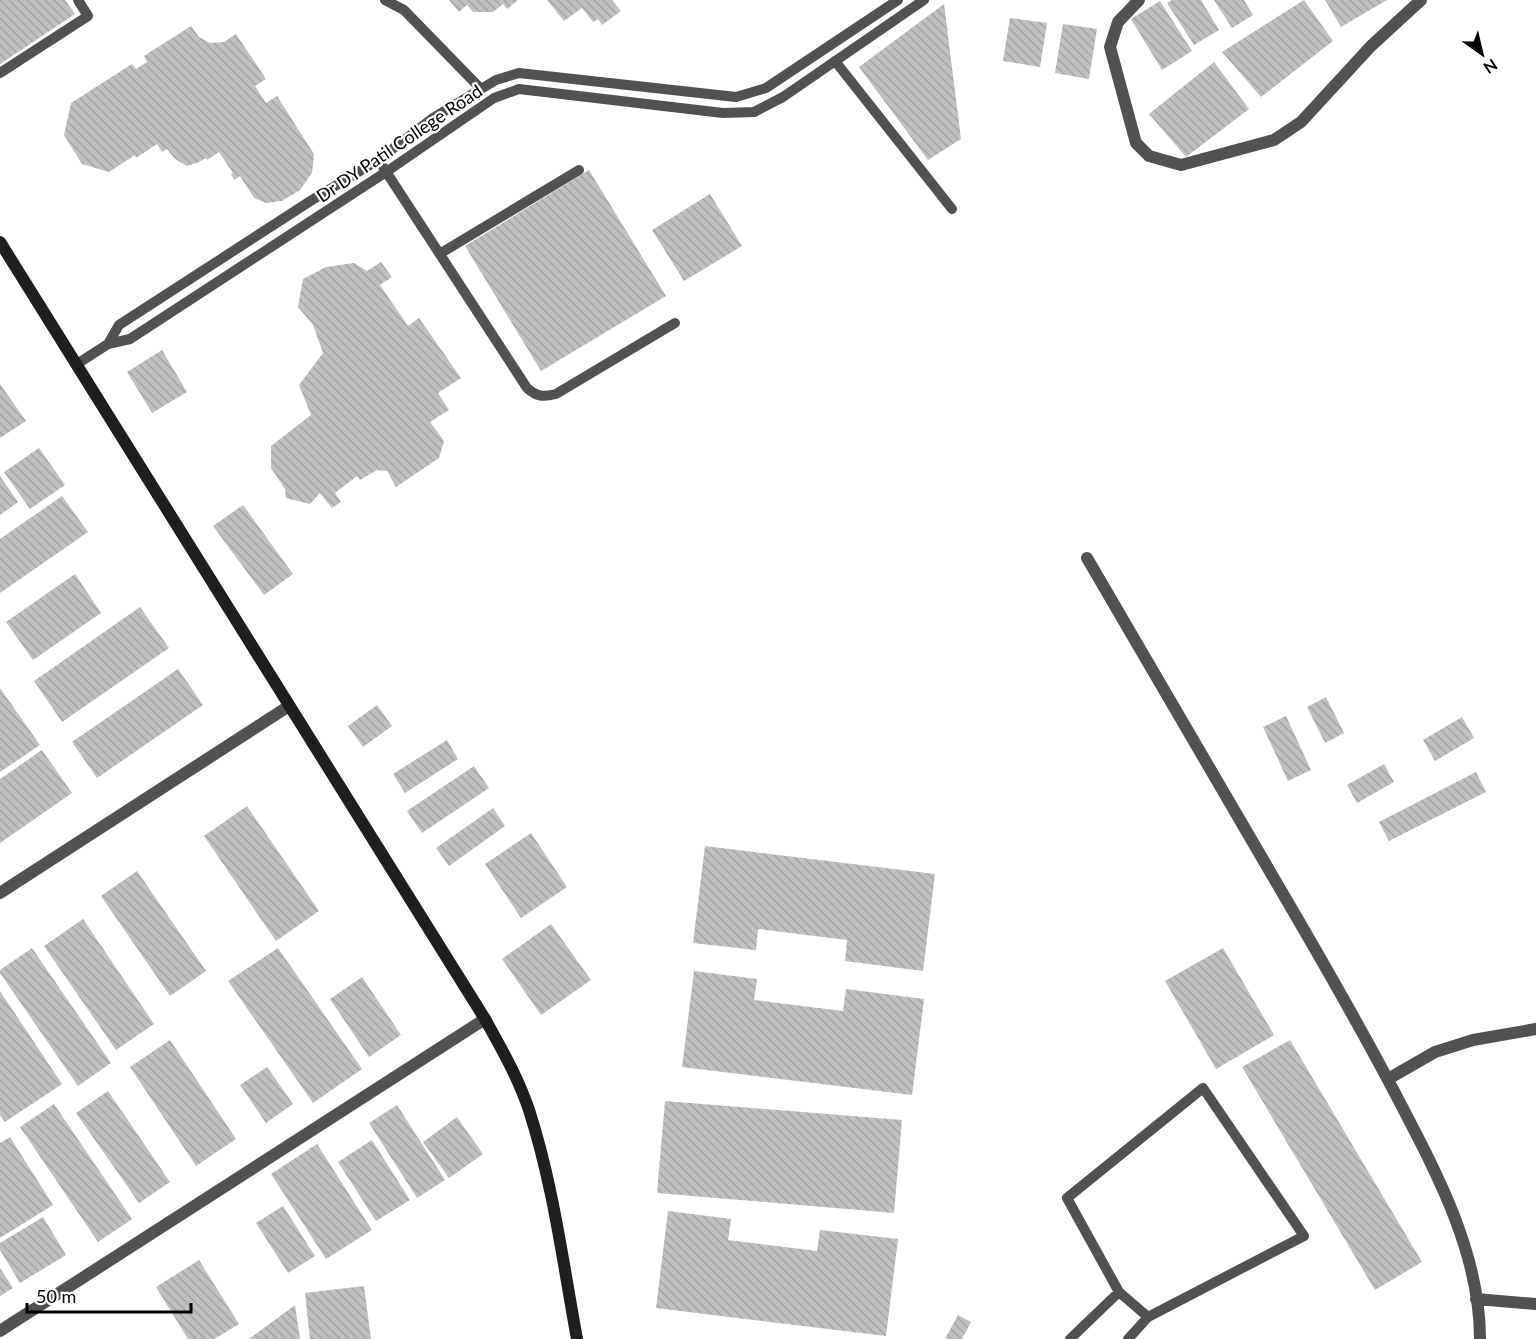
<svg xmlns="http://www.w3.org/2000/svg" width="1536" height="1339" font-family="Lato,sans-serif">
<defs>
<pattern id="building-back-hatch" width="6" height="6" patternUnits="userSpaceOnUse" patternTransform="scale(1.5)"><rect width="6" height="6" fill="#c0c0c0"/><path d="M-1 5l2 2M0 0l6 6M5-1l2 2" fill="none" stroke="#a3a3a3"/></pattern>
</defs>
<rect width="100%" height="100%" fill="#fff"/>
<path fill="url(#building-back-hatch)" d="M0 0H65L75 14 0 64Z
M449 0H518L507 9 503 4 493 12H473L467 5 459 12Z
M547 0H612L621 11 602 25 598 19 593 22 582 8 564 21Z
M1172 0H1201L1219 30 1194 45 1167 3Z
M1214 0H1244L1253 15 1232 28Z
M1304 0 1333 41 1261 97 1222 52Z
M1325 0H1387L1341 27Z
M1160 1 1192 51 1162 70 1131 19Z
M944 4 961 139 928 160 859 67Z
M1010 18 1047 23 1040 67 1003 61Z
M1063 24 1097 29 1089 79 1055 73Z
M191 26 199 37 210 43 224 42 236 34 266 79 255 86 266 103 277 96 314 154 312 173 300 190 282 201 266 203 254 198 240 176 234 180 231 174 233 173 219 152 207 160 206 158 197 163 187 166 175 159 167 149 162 152 157 144 136 158 135 155 109 172 82 164 64 135 71 103 132 64 136 69 147 62 144 56Z
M1214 62 1249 109 1186 157 1149 114Z
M589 170 666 296 541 371 465 246Z
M710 194 742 246 684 281 652 230Z
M381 262 392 277 380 285 408 326 419 318 461 378 438 393 449 410 430 422 444 441 439 458 396 487 387 471 377 470 360 480 357 476 335 493 341 502 332 508 320 493 310 504 286 498 285 489 271 468V446L311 415 299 385 323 353 313 325 298 307 303 279 326 267 354 263 367 271Z
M162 350 187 392 152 413 127 372Z
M0 384 26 421 0 438Z
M39 448 65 485 30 509 4 472Z
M0 476 18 502 0 515Z
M62 496 88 532 0 593V539Z
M243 505 293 574 264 595 213 526Z
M75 574 101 613 33 660 6 622Z
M140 607 169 648 62 722 34 681Z
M178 669 203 705 97 778 72 742Z
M0 688 40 745 0 772Z
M1326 697 1344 733 1325 743 1307 707Z
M377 705 392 726 363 747 348 726Z
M1286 716 1311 770 1288 781 1263 727Z
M1462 717 1474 738 1435 761 1423 740Z
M447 740 458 759 405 793 393 774Z
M42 750 72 793 0 843V779Z
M1384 764 1394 782 1357 803 1347 785Z
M474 766 489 788 422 833 407 811Z
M1476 772 1486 792 1389 841 1379 822Z
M247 806 319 911 276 941 204 836Z
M493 808 505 826 449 866 436 848Z
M531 833 567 887 521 918 485 864Z
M705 846 935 874 923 971 845 961 847 940 758 929 756 950 693 943Z
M137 871 206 971 170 996 101 896Z
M83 919 154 1024 116 1050 44 946Z
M551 924 591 980 541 1015 502 959Z
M32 948 111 1063 78 1086 0 973V970Z
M278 948 362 1069 313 1103 228 981Z
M1223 948 1274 1035 1216 1069 1165 981Z
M694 971 757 979 754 1000 843 1011 846 989 924 999 912 1095 682 1067Z
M362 977 401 1035 369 1057 330 999Z
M0 991 62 1084 5 1122 0 1115Z
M170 1040 236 1139 196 1166 130 1067Z
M1290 1040 1422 1262 1375 1290 1242 1067Z
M267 1067 293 1104 266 1123 240 1085Z
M108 1091 170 1182 139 1203 76 1113Z
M665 1101 902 1120 894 1213 657 1193Z
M54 1104 132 1219 98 1242 20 1127Z
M397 1105 445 1180 417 1198 369 1123Z
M457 1117 483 1154 449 1178 423 1142Z
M10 1137 53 1205 0 1238V1143Z
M372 1140 410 1200 376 1221 338 1162Z
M317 1144 372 1230 326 1259 271 1174Z
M283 1206 315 1256 288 1273 256 1223Z
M668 1211 731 1219 728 1240 817 1251 820 1230 898 1239 886 1336 656 1308Z
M43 1217 66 1255 20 1283 0 1250V1243Z
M199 1260 239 1324 214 1339H188L156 1287Z
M0 1268 13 1288 0 1296Z
M364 1286 371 1339H310L305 1293Z
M295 1305 300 1339H249Z
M958 1315 971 1322 962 1339H945Z"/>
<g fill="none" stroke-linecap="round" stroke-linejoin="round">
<path stroke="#515151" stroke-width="10" d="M385 0 404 10 481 89
M898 0 766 88 736 97 519 73 496 80 433 118 378 160 312 200 119 325 108 344 130 339 386 172 494 98 519 89 723 113 754 112 783 97 924 0
M835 61 952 209
M0 73 88 16 78 0
M383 167 527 388C537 397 543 397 556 394L675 323
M441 253 579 170
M77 364 108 344
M1119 1292 1148 1317
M1070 1339 1119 1292 1067 1198 1203 1088 1304 1236 1148 1317 1128 1339"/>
<path stroke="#515151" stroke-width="12" d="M1139 0 1118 22 1110 47 1136 143 1149 156 1181 165 1274 140 1301 122 1371 46 1421 0
M1087 558C1154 672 1220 786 1286 899 1324 964 1362 1030 1397 1097 1436 1172 1480 1252 1480 1339
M0 893 289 706
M1388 1079 1435 1052 1473 1040 1536 1029
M1476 1299 1536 1304
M0 1331 485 1019"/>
<path stroke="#1e1e1e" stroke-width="12" d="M0 242 485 1019C501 1048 518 1077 529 1110 553 1184 563 1263 577 1339"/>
</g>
<g text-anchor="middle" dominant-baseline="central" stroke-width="4.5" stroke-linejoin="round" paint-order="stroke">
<g font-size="18" fill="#000" stroke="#fff">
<text transform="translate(399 143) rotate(-34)">Dr DY Patil College Road</text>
</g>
</g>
<g transform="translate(1482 54) rotate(146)" stroke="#ffffff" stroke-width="4.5" paint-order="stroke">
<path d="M0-4.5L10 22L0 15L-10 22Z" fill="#000000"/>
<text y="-9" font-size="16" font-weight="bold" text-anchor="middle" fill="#000000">N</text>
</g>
<path d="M27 1303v9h164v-9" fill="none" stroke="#000000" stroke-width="3"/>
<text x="36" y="1303" font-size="18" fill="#000000" stroke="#ffffff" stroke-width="4.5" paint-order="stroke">50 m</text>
</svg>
